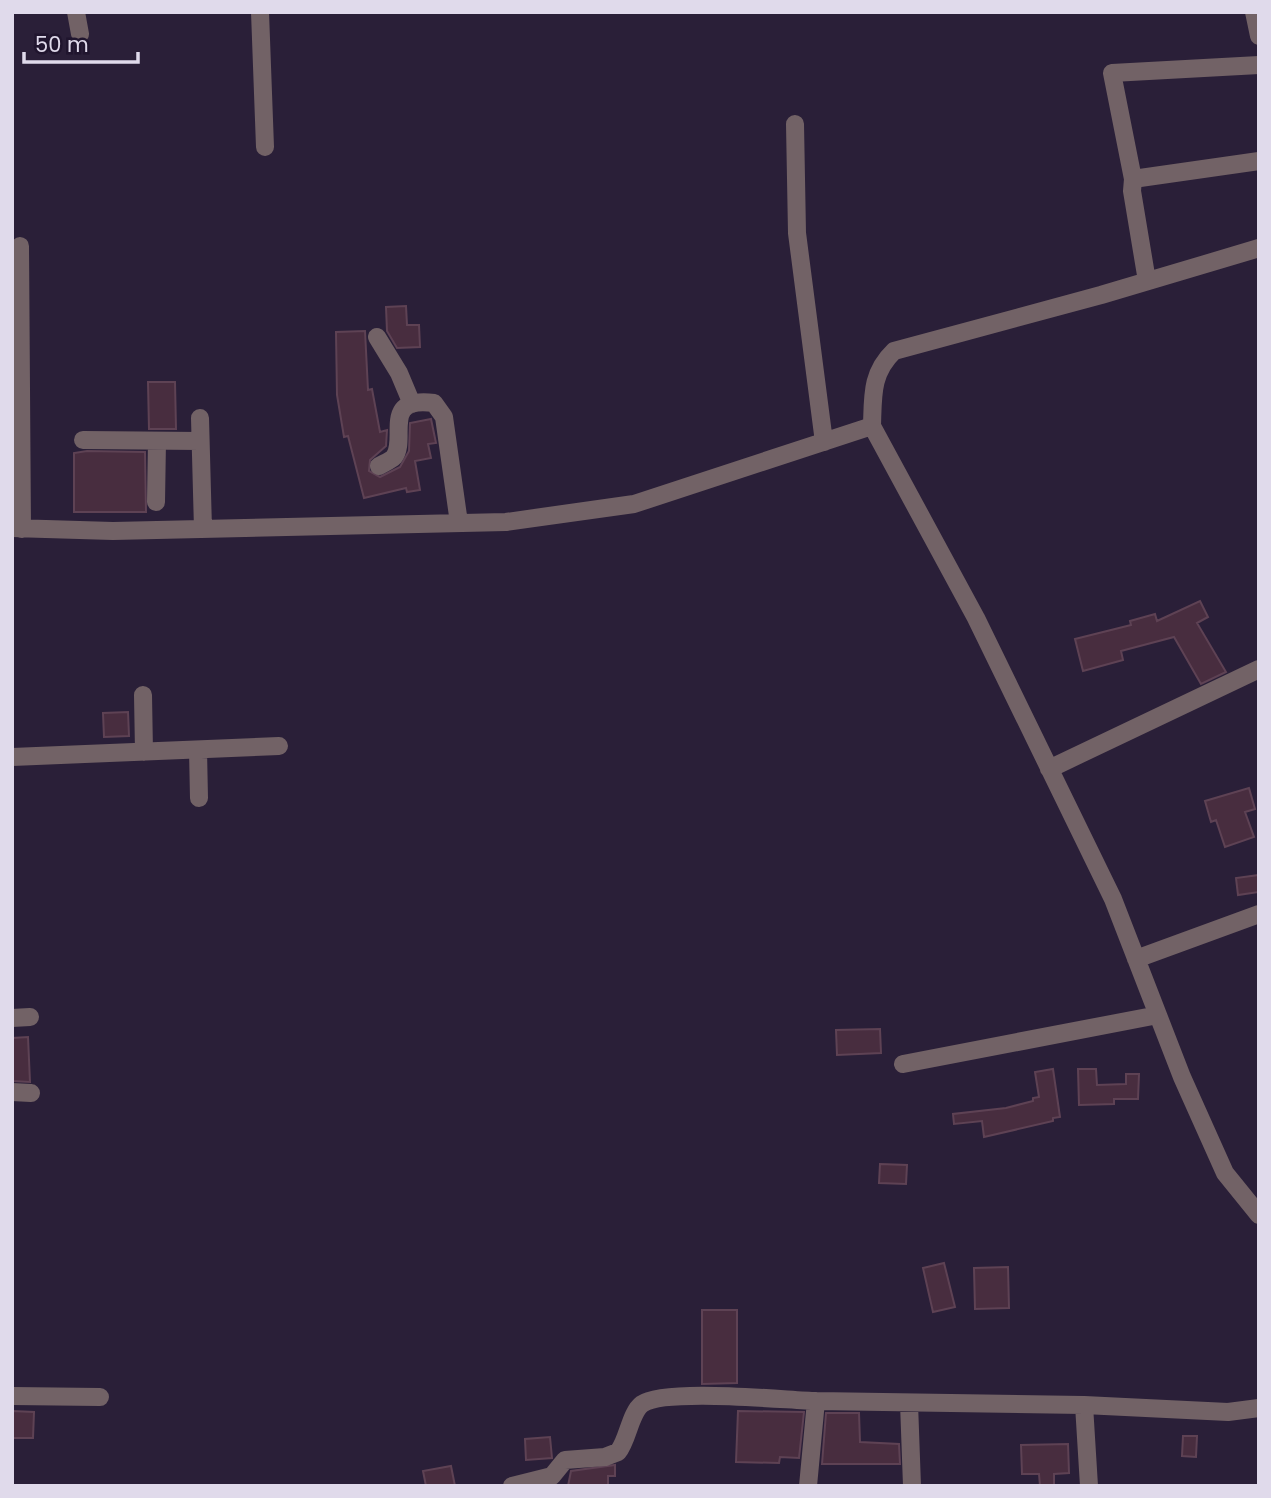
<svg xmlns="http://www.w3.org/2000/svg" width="1271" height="1498" font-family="Poppins,sans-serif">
<rect width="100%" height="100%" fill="#2a1f38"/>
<path fill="#482d3f" stroke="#5e4254" stroke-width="2" d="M406 306 407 325H419L420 347 397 348 387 331 386 307Z
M365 331 368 390 372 389 380 432 387 430 386 446 370 460 369 471 380 477 400 467 409 451 410 423 431 419 436 443 428 444 431 458 415 461 420 490 407 492 406 488 364 498 348 436 344 437 337 395 336 332Z
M148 382H175L176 429H149Z
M87 451 145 452 146 512H74V453Z
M1200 601 1208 617 1197 623 1226 672 1201 684 1174 637 1121 651 1123 660 1083 671 1075 639 1131 625 1130 621 1155 614 1157 621Z
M128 712 129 736 104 737 103 713Z
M1249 788 1255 809 1245 812 1254 837 1225 847 1216 820 1211 822 1205 801Z
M1259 875V892L1238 895 1236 878Z
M880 1029 881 1053 837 1055 836 1030Z
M28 1037 30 1082 12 1081V1038Z
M1053 1069 1060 1117 1053 1118V1121L984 1137 982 1121 954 1124 953 1114 1006 1108 1033 1101V1098L1039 1097 1035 1072Z
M1078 1069H1096L1097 1085 1126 1084V1074H1139L1138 1099H1114V1104L1079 1105Z
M880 1164 907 1165 906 1184 879 1183Z
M944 1263 955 1307 933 1312 923 1268Z
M1008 1267 1009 1308 975 1309 974 1268Z
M702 1310H737V1383L702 1384Z
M12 1411 34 1412 33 1438H12Z
M738 1411 804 1412 799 1458 780 1457 779 1463 736 1462Z
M826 1413H859L860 1442 899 1444 900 1464H822Z
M1183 1436H1197L1196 1457 1182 1456Z
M550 1437 552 1458 526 1460 525 1439Z
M1068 1444 1069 1473 1054 1474V1486H1040L1039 1474H1022L1021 1445Z
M615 1465V1476H608V1486H568L571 1471Z
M451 1466 455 1486H426L423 1471Z"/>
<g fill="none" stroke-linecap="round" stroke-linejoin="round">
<path stroke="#726266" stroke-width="18" d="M76 12 80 34
M260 12 265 147
M1254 12 1259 36
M795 124 797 233 824 442
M1133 179 1259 161
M20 246 22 529
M1147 281 1132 191 1133 179 1112 73 1259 65
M377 337 399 373 412 404
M200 418 203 529
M872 426C873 396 871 373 894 351L1101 295 1259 248
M83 440 200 441
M379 466C384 463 390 461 394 457 408 439 380 396 434 403L444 417 459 523
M156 502 157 441
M12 528 113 531 506 522 634 504 872 426 976 618 1113 899 1182 1077 1225 1173 1259 1215
M143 695 144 752
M198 750 199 798
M12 757 279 746
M1049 769 1259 669
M1136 959 1259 914
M12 1018 30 1017
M903 1064 1158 1015
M12 1092 31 1093
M12 1396 100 1397
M909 1403 912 1486
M512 1486 552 1476 565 1460 605 1457 618 1452C628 1440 630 1413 642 1404 664 1388 783 1400 816 1401
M808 1486 816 1401 1084 1405
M1089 1486 1084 1405 1228 1412 1259 1408"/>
</g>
<rect width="1271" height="1498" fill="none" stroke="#e0daeb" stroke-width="28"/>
<path d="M24 52v10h114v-10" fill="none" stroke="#e0daeb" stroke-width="3.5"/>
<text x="35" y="52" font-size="21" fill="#e0daeb" stroke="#20152e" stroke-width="5" paint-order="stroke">50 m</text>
</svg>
